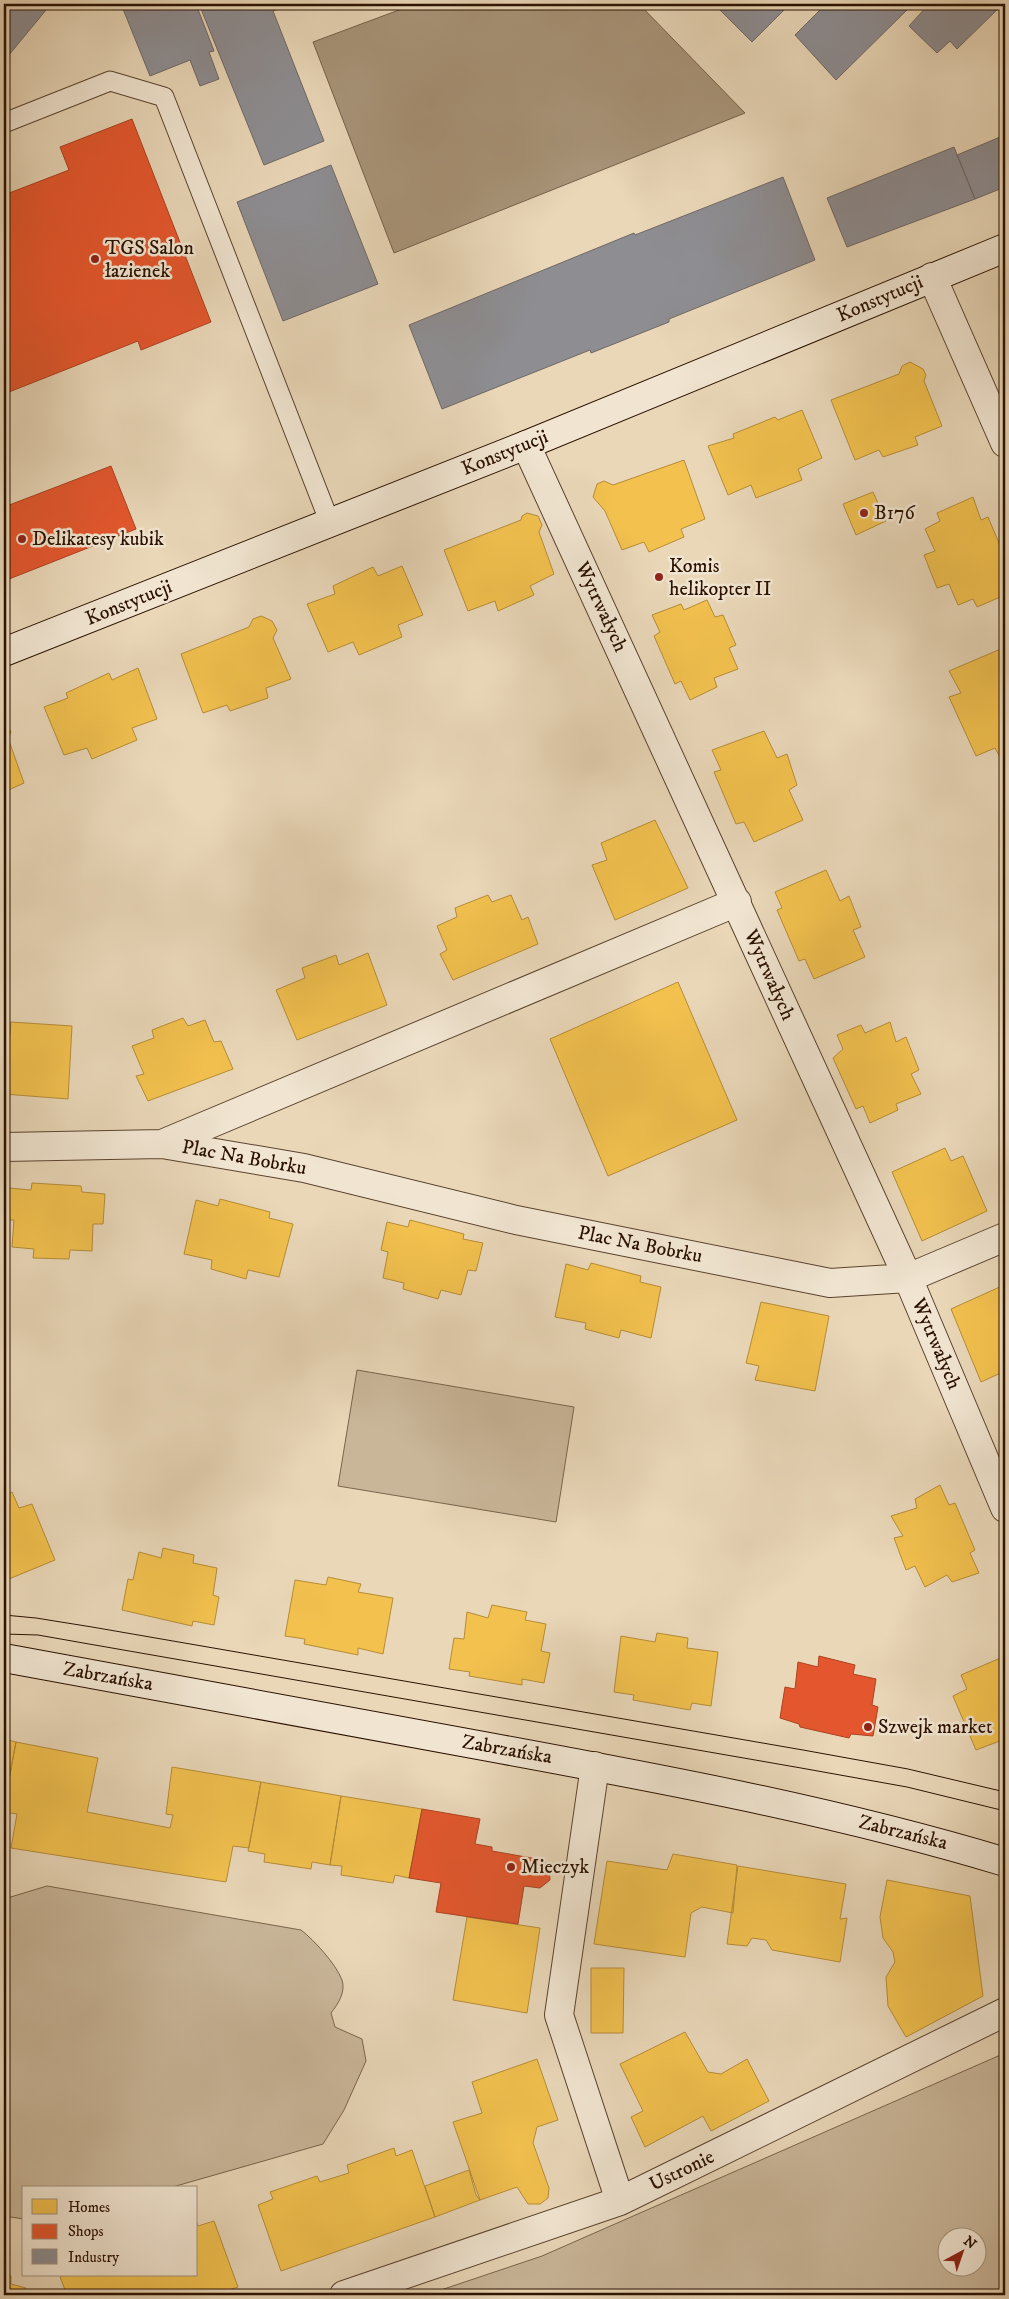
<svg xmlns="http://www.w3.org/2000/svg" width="1009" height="2299" font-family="'IM FELL DW Pica',serif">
<rect width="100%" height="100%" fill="#e9d7b8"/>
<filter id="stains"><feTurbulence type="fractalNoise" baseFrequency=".004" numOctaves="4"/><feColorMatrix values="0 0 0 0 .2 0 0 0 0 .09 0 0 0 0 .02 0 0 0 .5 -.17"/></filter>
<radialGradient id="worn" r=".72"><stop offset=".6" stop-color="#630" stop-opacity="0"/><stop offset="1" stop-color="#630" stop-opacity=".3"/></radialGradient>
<path fill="#c9b699" stroke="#7a644c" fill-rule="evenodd" d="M357 1370 574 1407 556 1522 338 1486Z
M47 1886 301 1930C314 1940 336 1964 342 1980 346 1992 338 2004 331 2013L335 2027 362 2039 366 2061 344 2110 323 2144 169 2188H24V2219L4 2216V1899Z
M1005 2053V2295H426L542 2256ZM946 2236H976V2266H946Z"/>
<path fill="#a89479" stroke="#766049" d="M415 4H639L745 113 394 253 313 42Z"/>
<path fill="#f2c14e" stroke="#b68c37" d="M1005 345V361L1000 348Z
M910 362 923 369 926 375 924 381 942 426 915 437 918 445 883 457 879 450 855 460 831 400 899 374 902 366Z
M802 410 822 458 798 469 802 480 756 498 751 485 728 495 708 446 734 438 733 434 775 417 778 420Z
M684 460 705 519 681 529 684 537 649 552 644 542 622 550 605 511 593 497 597 484 604 481 613 485Z
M873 492 886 521 856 535 843 504Z
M973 497 981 520 988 517 1005 557V570L1003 571 1005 595 977 607 973 599 958 605 949 584 937 588 924 555 935 551 925 529 940 521 937 513Z
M527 513 538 516 542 525 539 532 554 574 530 586 534 595 498 611 495 601 468 611 444 550 521 520 522 516Z
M402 566 423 615 398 625 402 637 359 655 353 642 328 652 307 604 335 594 333 586 373 567 378 576Z
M707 600 715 617 723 615 736 645 729 648 738 669 714 678 717 687 690 700 681 681 675 684 654 636 660 632 652 615 681 604 684 610Z
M261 616 272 621 277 630 273 638 291 679 266 688 268 698 230 711 227 705 203 713 181 654 249 627 253 619Z
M1003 648 1005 757 1001 759 995 748 976 756 949 697 961 693 949 671Z
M138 668 157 719 132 728 137 740 92 759 87 748 64 755 44 707 68 698 66 693 109 673 112 680Z
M4 720 11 732 8 738 24 783 4 792Z
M764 731 777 758 787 754 797 785 789 790 803 820 754 842 744 822 736 824 714 772 721 770 712 750Z
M655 820 688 888 615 920 592 865 607 860 601 843Z
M826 870 840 901 849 896 861 927 853 930 865 957 814 979 805 959 799 961 777 910 782 908 775 892Z
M488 895 492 902 511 895 522 920 528 917 538 944 453 980 440 954 447 950 437 926 457 917 455 908Z
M368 953 387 1005 297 1040 276 990 305 978 302 968 336 955 339 965Z
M678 982 737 1120 608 1176 550 1039Z
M183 1018 188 1026 205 1020 214 1042 221 1041 233 1069 148 1101 136 1076 144 1074 132 1046 154 1038 152 1030Z
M11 1022 72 1026 68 1099 4 1094V1035H10Z
M890 1022 896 1042 906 1037 919 1070 911 1074 921 1094 896 1104 898 1110 870 1123 863 1106 856 1109 833 1058 843 1049 837 1035 861 1025 865 1033Z
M945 1148 951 1161 963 1156 987 1211 922 1241 892 1172Z
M32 1183 81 1186 82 1192 105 1194 103 1224H93L92 1251 70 1250 69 1259 33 1258 34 1249 12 1247 14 1220H6L9 1188 31 1190Z
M220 1199 270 1212 269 1218 293 1224 279 1277 248 1270 246 1279 211 1269 212 1260 184 1254 196 1200 218 1206Z
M410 1220 464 1234 463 1239 483 1243 476 1271 468 1270 461 1295 441 1290 438 1299 403 1289 404 1283 383 1278 388 1252 381 1250 387 1222 408 1227Z
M591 1263 641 1276 640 1282 661 1287 651 1338 621 1330 619 1338 585 1329 586 1323 555 1317 566 1264 588 1270Z
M1004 1285 1005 1371 981 1382 951 1309Z
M761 1302 829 1316 815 1391 755 1380 759 1366 746 1363Z
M940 1485 949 1505 955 1503 975 1550 970 1553 979 1573 952 1582 947 1575 925 1587 915 1566 906 1570 894 1538 903 1536 891 1516 917 1508 915 1499Z
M12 1492 19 1508 32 1504 55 1560 4 1581V1496Z
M163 1548 194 1555 193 1563 217 1568 213 1595 219 1597 214 1625 193 1621 192 1626 122 1610 128 1579 133 1580 139 1552 161 1558Z
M328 1577 361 1584 358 1592 393 1598 383 1654 358 1648V1655L304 1644 305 1639 285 1636 295 1580 326 1585Z
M492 1605 527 1612 525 1620 546 1624 541 1651 550 1653 544 1683 522 1679V1685L469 1676 470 1672 449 1669 454 1638 464 1639 467 1612 488 1618Z
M657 1633 688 1638 687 1648 718 1652 711 1706 692 1703 690 1710 633 1700 634 1695 614 1692 621 1636 655 1642Z
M1005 1656V1739L976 1750 953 1696 967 1689 961 1675Z
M4 1739 16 1742 4 1806Z
M16 1742 98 1758 87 1812 170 1828 173 1815 166 1814 172 1767 261 1782 249 1848 233 1846 226 1882 11 1848 17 1814 4 1812V1806Z
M261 1782 341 1796 330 1865 312 1862 311 1869 264 1862 265 1854 248 1851Z
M341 1796 422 1809 409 1878 395 1875 393 1883 341 1875 342 1866 330 1865Z
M673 1854 737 1865 733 1913 702 1907 691 1913 685 1957 594 1944 607 1861 667 1870Z
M738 1866 846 1884 840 1919 847 1918 840 1962 772 1950 766 1940 752 1938 747 1946 727 1944Z
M887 1880 970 1896 983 1996 906 2037 888 2006 886 1977 895 1962 893 1952 883 1938 880 1917Z
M467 1917 540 1928 527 2013 453 2000Z
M591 1968H624L623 2033H591Z
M685 2032 708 2072 721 2074 747 2059 769 2101 711 2131 703 2116 645 2147 631 2117 643 2111 620 2064Z
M537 2059 558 2120 537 2127 533 2143 549 2188 548 2198 540 2204H528L517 2187 480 2200 453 2122 482 2113 472 2082Z
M394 2148 396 2156 412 2150 435 2217 281 2271 258 2205 273 2199 270 2192 317 2176 320 2182 349 2173 347 2165Z
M469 2170 476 2195 480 2200 435 2217 425 2186Z
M196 2221 198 2226 214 2221 238 2287 214 2295H67L60 2277 64 2275H196Z
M4 2275 11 2276V2284L26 2288 25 2295H4Z"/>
<path fill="#e4572e" stroke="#ac4220" d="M132 119 211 322 141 350 138 341 4 394V195L69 170 60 147Z
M111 466 136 529 4 581V507Z
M819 1656 855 1665 853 1674 876 1679 872 1705 878 1707 873 1736 851 1734 849 1738 800 1727 799 1724 780 1718 785 1687 795 1689 798 1662 818 1667Z
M422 1809 480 1819 475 1844 492 1847V1851L543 1860 549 1867 550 1880 540 1888 524 1886 518 1924 436 1912 441 1883 409 1878Z"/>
<path fill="#8d8d92" stroke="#706866" d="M4 4H51L4 61Z
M121 4H196L214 51 209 52 219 79 200 86 190 60 150 76Z
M199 4H293L273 11 324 141 264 165Z
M714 4H790L752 42Z
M826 4H913L836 80 795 35Z
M929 4H1003L957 49 950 41 937 53 909 26Z
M1005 135V187L975 199 957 155Z
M954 147 975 199 847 247 827 198Z
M331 165 378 284 283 321 237 202Z
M783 177 815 260 669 319V322L591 353 590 350 442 409 409 325 634 233 635 235Z"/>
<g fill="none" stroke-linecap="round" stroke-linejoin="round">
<defs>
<path id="lane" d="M4 123 110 81 164 97 330 523"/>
<path id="street" d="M932 277 1005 443
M526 445 908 1278 1005 1508
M162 1144 737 902
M4 1147 162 1144 304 1168 516 1220 830 1283 908 1278 1005 1237
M595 1766 559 2015 620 2201
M344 2295 620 2201 1005 2012"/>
<path id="secondary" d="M4 652 526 445 1005 248
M4 1658C166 1688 327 1717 489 1747 663 1779 836 1811 1005 1862"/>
</defs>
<use href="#lane" stroke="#5a432e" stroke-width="21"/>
<use href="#street" stroke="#5a432e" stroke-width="30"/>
<use href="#secondary" stroke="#2b1200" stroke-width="30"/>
<use href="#lane" stroke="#f1e5d1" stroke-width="19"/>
<use href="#street" stroke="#f1e5d1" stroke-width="28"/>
<use href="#secondary" stroke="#f1e5d1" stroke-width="28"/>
<path stroke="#2b1200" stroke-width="1" d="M4 1615 36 1618 92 1627 803 1750 908 1769 1005 1792
M4 1634 38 1635 89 1644 801 1768 907 1787 1005 1811"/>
</g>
<g fill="#8f2418" stroke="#f1e5d1" stroke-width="2">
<circle cx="95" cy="259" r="5"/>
<circle cx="864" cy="513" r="5"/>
<circle cx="22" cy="539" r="5"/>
<circle cx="659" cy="577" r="5"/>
<circle cx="868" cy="1727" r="5"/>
<circle cx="511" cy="1867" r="5"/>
</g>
<g text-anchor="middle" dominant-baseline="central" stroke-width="5" stroke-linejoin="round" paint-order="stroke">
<g font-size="20" fill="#2b1200" stroke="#f1e5d1" text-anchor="start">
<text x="105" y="248">TGS Salon<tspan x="105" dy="23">łazienek</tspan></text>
<text x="874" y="513">B176</text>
<text x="32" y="539">Delikatesy kubik</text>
<text x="669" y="566">Komis<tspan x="669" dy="23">helikopter II</tspan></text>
<text x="878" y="1727">Szwejk market</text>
<text x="521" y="1867">Mieczyk</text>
</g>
<g font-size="20" fill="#2b1200" stroke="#f1e5d1">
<text transform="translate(880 299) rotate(-23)">Konstytucji</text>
<text transform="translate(505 453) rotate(-22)">Konstytucji</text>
<text transform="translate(129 603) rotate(-22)">Konstytucji</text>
<text transform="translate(601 607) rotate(65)">Wytrwałych</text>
<text transform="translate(769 975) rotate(66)">Wytrwałych</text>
<text transform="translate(244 1158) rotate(10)">Plac Na Bobrku</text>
<text transform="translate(640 1245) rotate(11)">Plac Na Bobrku</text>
<text transform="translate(936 1344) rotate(67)">Wytrwałych</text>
<text transform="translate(108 1677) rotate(10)">Zabrzańska</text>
<text transform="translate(507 1750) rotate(10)">Zabrzańska</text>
<text transform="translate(903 1833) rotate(14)">Zabrzańska</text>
<text transform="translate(682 2171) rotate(-26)">Ustronie</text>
</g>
</g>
<rect width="1009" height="2299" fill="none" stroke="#e9d7b8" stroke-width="20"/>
<rect x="5" y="5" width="999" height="2289" fill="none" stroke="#2b1200" stroke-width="2.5"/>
<rect x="10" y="10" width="989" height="2279" fill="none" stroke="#2b1200"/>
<rect x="22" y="2186" width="175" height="90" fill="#f1e5d1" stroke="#a2917d"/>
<rect x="32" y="2199" width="25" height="15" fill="#f2c14e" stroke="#a2917d"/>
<text x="68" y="2212" font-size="15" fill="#2b1200">Homes</text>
<rect x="32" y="2224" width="25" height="15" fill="#e4572e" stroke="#a2917d"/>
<text x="68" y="2236" font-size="15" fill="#2b1200">Shops</text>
<rect x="32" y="2249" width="25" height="15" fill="#8d8d92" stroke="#a2917d"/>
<text x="68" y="2262" font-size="15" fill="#2b1200">Industry</text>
<g transform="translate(962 2252) rotate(40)"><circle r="24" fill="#f1e5d1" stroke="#a2917d"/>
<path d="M0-4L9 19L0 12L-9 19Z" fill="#8f2418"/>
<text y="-8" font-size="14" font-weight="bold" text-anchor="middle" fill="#2b1200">N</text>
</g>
<rect width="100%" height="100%" filter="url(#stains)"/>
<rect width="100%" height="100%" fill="url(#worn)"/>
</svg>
